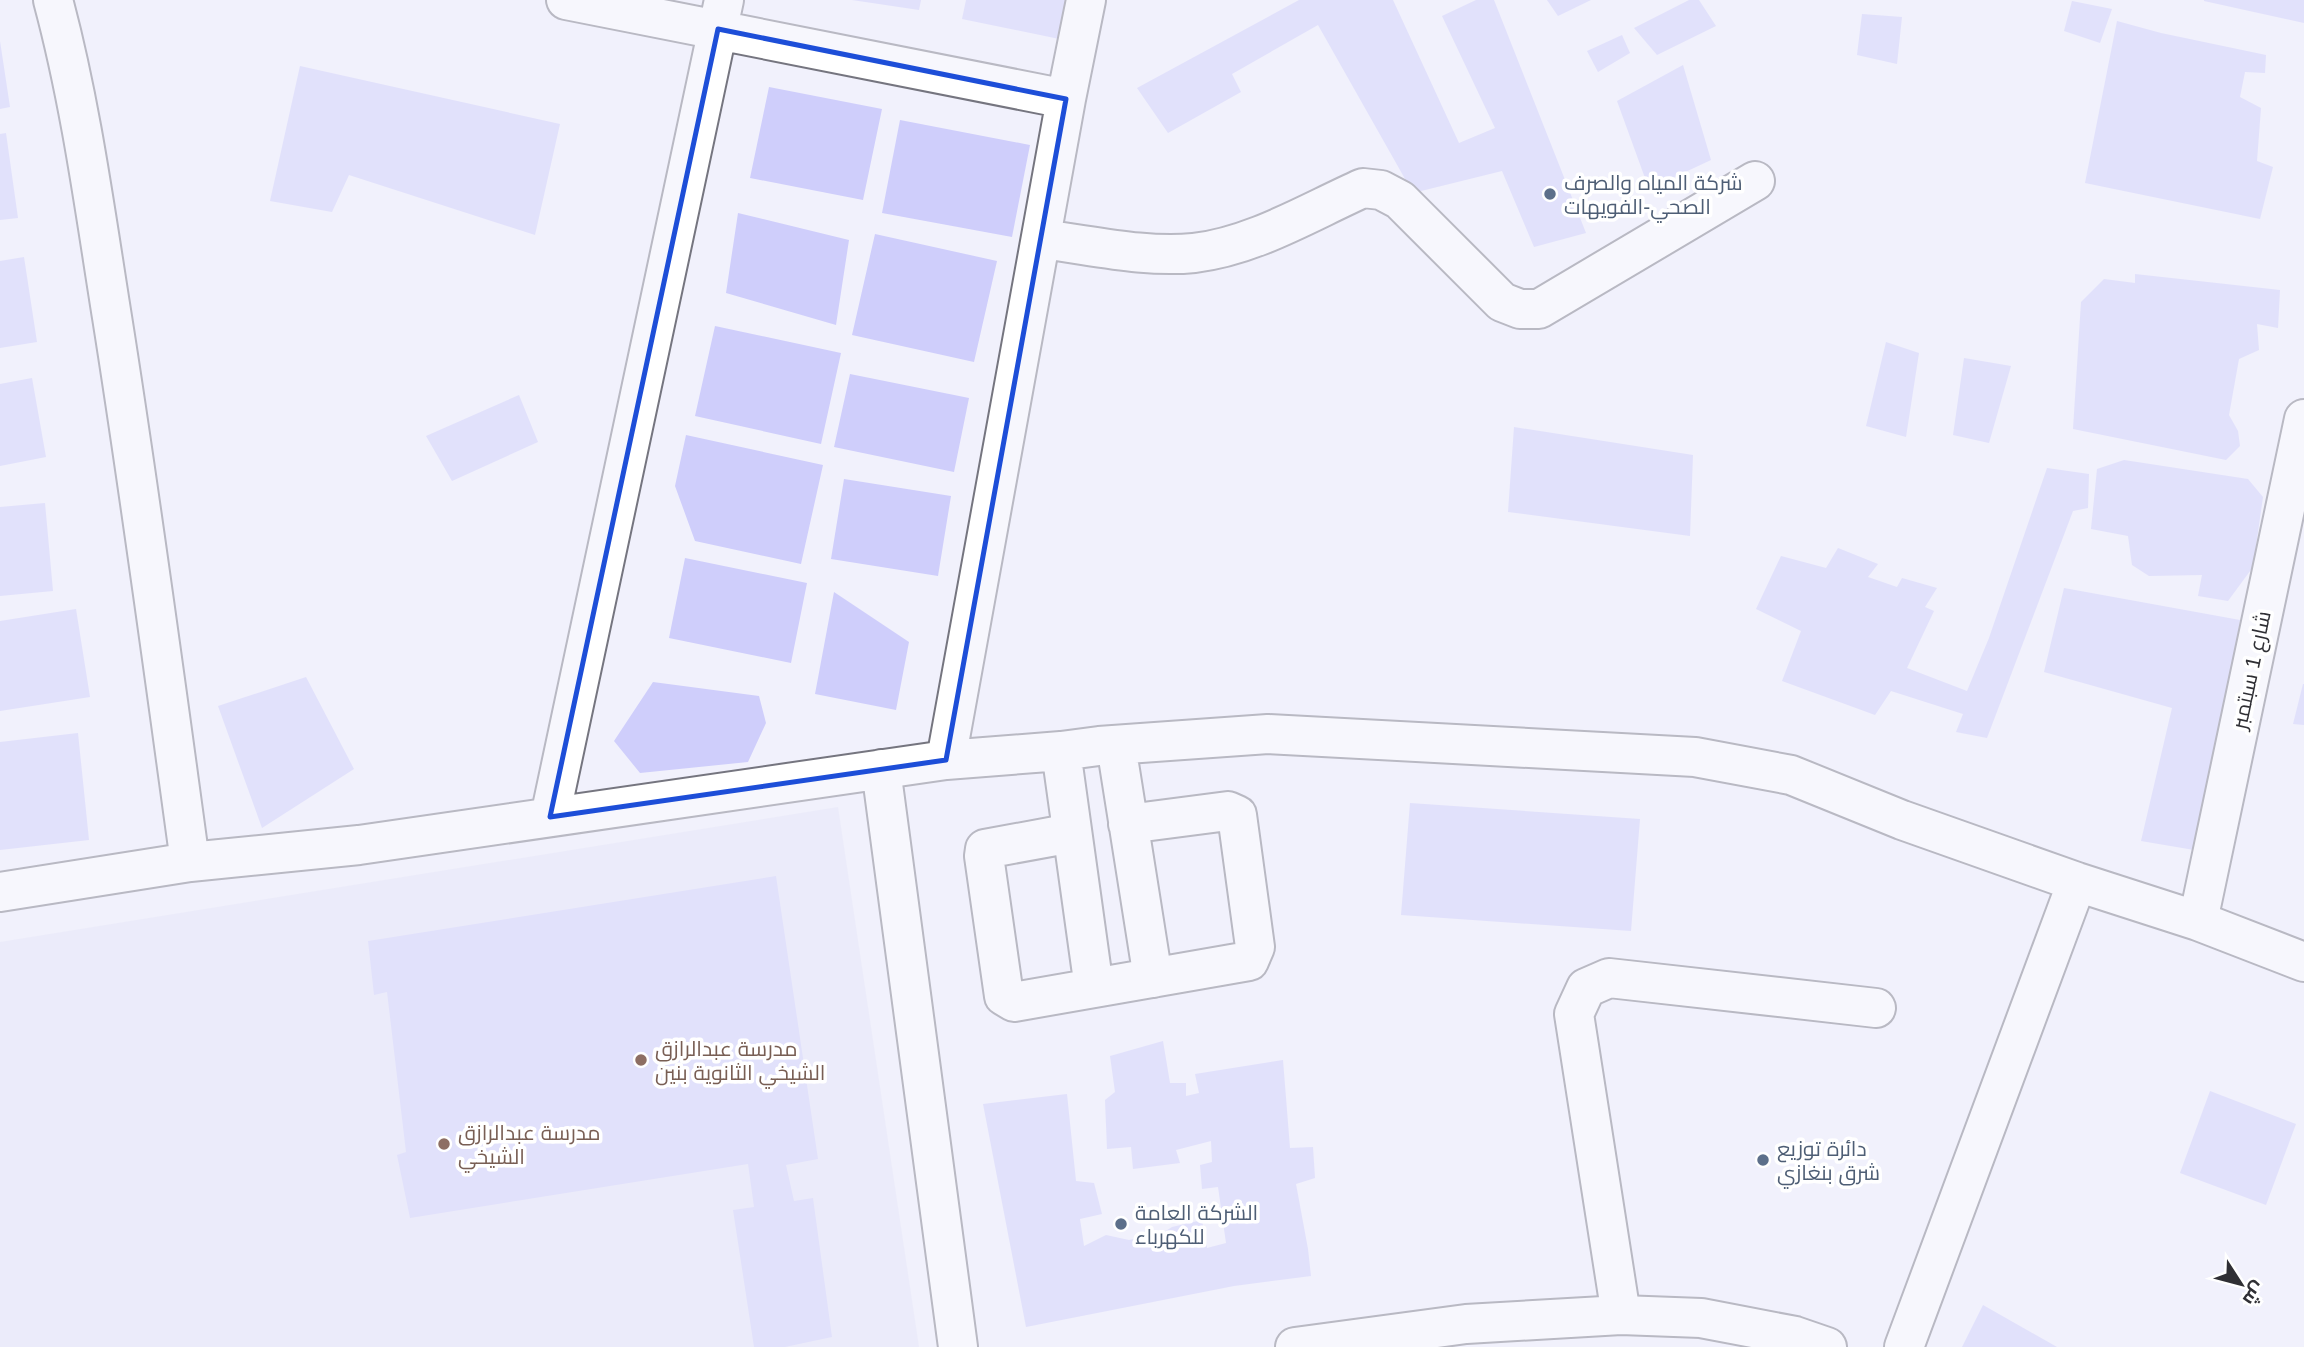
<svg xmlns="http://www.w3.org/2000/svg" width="2304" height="1347" font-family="Helvetica,Cairo,sans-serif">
<rect width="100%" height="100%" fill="#f1f1fc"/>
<path fill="#e5e5f8" d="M838 807 919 1347H0V942Z"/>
<path fill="#cfcefb" d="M852 0H921L919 10Z
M966 0H1080L1069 41 962 19Z
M1299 0H1393L1459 143 1495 128 1442 16 1476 0H1494L1586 233 1534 247 1502 171 1413 193 1318 25 1232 74 1241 92 1168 133 1137 88Z
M1547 0H1591L1558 16Z
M1689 0H1699L1716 26 1657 55 1634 28Z
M2204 0H2304V23L2204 1Z
M2072 1 2112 9 2100 43 2064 31Z
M1862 14 1902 17 1897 64 1857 55Z
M2117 21 2161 33 2266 55 2265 73 2245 72 2240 97 2261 108 2257 161 2273 167 2260 219 2085 183Z
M1622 35 1630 53 1598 72 1587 51Z
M0 41 10 107 0 109Z
M1683 65 1711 160 1649 189 1617 101Z
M300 66 560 124 535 235 349 175 332 212 270 201Z
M769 87 882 109 863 200 750 178Z
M900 120 1030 145 1012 237 882 213Z
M6 133 18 218 0 220V134Z
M738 213 849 240 836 325 726 293Z
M875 234 997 261 974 362 852 335Z
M24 257 37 342 0 348V261Z
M2135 274 2280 290 2278 328 2257 324 2259 350 2239 359 2229 415 2238 431 2240 446 2226 460 2073 429 2081 302 2104 279 2135 283Z
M715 326 841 353 821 444 695 416Z
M1886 342 1919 353 1906 437 1866 426Z
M1964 358 2011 366 1989 443 1953 435Z
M850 374 969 398 954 472 834 447Z
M32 378 46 457 0 466V384Z
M519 395 538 442 452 481 426 436Z
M1514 427 1693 455 1690 536 1508 512Z
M686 435 823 465 801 564 695 541 675 486Z
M2124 460 2248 479 2263 497 2253 567 2228 601 2198 596 2202 575 2149 576 2132 565 2128 536 2091 529 2097 469Z
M2047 468 2089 474 2088 508 2073 511 1987 738 1956 732 1963 714 1891 691 1875 715 1782 681 1801 631 1756 609 1781 556 1826 568 1838 548 1878 564 1868 577 1897 587 1902 578 1937 588 1925 607 1934 611 1907 668 1967 691 1989 638Z
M844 479 951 496 938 576 831 559Z
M45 503 53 591 0 596V507Z
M685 558 807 583 791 663 669 638Z
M2064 588 2240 620 2200 851 2141 841 2172 708 2044 672Z
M834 592 909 642 896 710 815 694Z
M76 609 90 697 0 711V621Z
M306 677 354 769 262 828 218 706Z
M653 682 759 696 766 723 748 762 640 773 614 741Z
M2303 684H2304V725L2293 724Z
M78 733 89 840 0 850V742Z
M1410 803 1640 819 1631 931 1401 915Z
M776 876 818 1159 786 1165 794 1201 813 1198 832 1337 785 1347H754L733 1210 754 1207 748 1164 410 1218 397 1155 406 1152 387 992 374 995 368 941Z
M1163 1041 1170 1083H1186V1096L1199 1093 1195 1074 1283 1060 1290 1148 1313 1147 1315 1178 1296 1184 1308 1249 1311 1276 1234 1286 1026 1327 983 1104 1067 1094 1076 1181 1094 1183 1102 1214 1080 1219 1084 1246 1106 1235 1129 1240 1161 1234 1172 1227 1202 1220 1207 1248 1226 1243 1218 1187 1202 1189 1200 1165 1212 1162 1211 1141 1176 1150 1180 1163 1133 1169 1131 1147 1107 1149 1105 1100 1115 1092 1110 1056Z
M2210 1091 2296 1124 2266 1205 2180 1173Z
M1983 1305 2057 1347H1962Z"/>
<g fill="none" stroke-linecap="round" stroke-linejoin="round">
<defs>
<path id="minor" d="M53 0C81 104 95 211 112 317 141 499 165 680 190 862
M566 0 1066 99
M1041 239C1091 245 1144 258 1194 253 1254 246 1309 212 1363 188L1381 190 1400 200 1502 302 1520 309H1539L1755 181
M1116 745 1153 978
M1061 751 1094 988
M946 760 1066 99 1086 0
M881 769 958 1347
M550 817 724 0
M1072 833 985 849 984 856 1004 996 1014 1002 1249 961 1255 947 1237 815 1228 811 1128 824
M0 892 190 862 359 845 946 760 1061 751 1099 746 1268 734 1695 757 1791 775 1902 820 2077 882 2198 921 2304 962
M2198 921 2304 419
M1621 1315 1574 1014 1586 988 1609 978 1876 1008
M1904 1347 2077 882"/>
<path id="major" d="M1295 1347 1466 1324 1621 1315 1701 1318 1795 1336 1827 1347"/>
</defs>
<use href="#minor" stroke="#75757f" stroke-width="42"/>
<use href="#major" stroke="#75757f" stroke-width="42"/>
<use href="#minor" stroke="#fff" stroke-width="38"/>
<use href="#major" stroke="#fff" stroke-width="38"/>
</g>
<path d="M0 0H2304V1347H0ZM718 29 1066 99 946 760 550 817Z" fill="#f1f1fc" fill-opacity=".55" fill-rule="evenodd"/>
<path fill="none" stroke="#1d4ed8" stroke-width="5" stroke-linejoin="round" d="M718 29 1066 99 946 760 550 817Z"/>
<g fill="#5c6f8a" stroke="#fff" stroke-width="2.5">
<circle cx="1550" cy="194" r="7"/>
<circle cx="1763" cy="1160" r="7"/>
<circle cx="1121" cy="1224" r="7"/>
</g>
<g fill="#8d6e63" stroke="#fff" stroke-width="2.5">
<circle cx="641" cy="1060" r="7"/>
<circle cx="444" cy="1144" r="7"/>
</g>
<g text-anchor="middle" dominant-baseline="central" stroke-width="7" stroke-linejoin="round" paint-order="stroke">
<g font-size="21" fill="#4e5e75" stroke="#fff" text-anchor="start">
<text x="1564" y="182">شركة المياه والصرف<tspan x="1564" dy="24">الصحي-الفويهات</tspan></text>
<text x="1777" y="1148">دائرة توزيع<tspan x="1777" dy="24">شرق بنغازي</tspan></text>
<text x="1135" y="1212">الشركة العامة<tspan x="1135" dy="24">للكهرباء</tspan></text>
</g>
<g font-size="21" fill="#2f2f34" stroke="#fff">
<text transform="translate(2251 670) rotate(-78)">شارع 1 سبتمبر</text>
</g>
<g font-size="21" fill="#785e54" stroke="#fff" text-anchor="start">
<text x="655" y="1048">مدرسة عبدالرازق<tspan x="655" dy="24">الشيخي الثانوية بنين</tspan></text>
<text x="458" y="1132">مدرسة عبدالرازق<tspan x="458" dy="24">الشيخي</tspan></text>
</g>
</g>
<g transform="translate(2241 1284) rotate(126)" stroke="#ffffff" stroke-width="5" paint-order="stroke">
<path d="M0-5L12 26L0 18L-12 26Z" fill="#2f2f34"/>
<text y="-10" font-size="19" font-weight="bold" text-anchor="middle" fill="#2f2f34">ش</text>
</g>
</svg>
